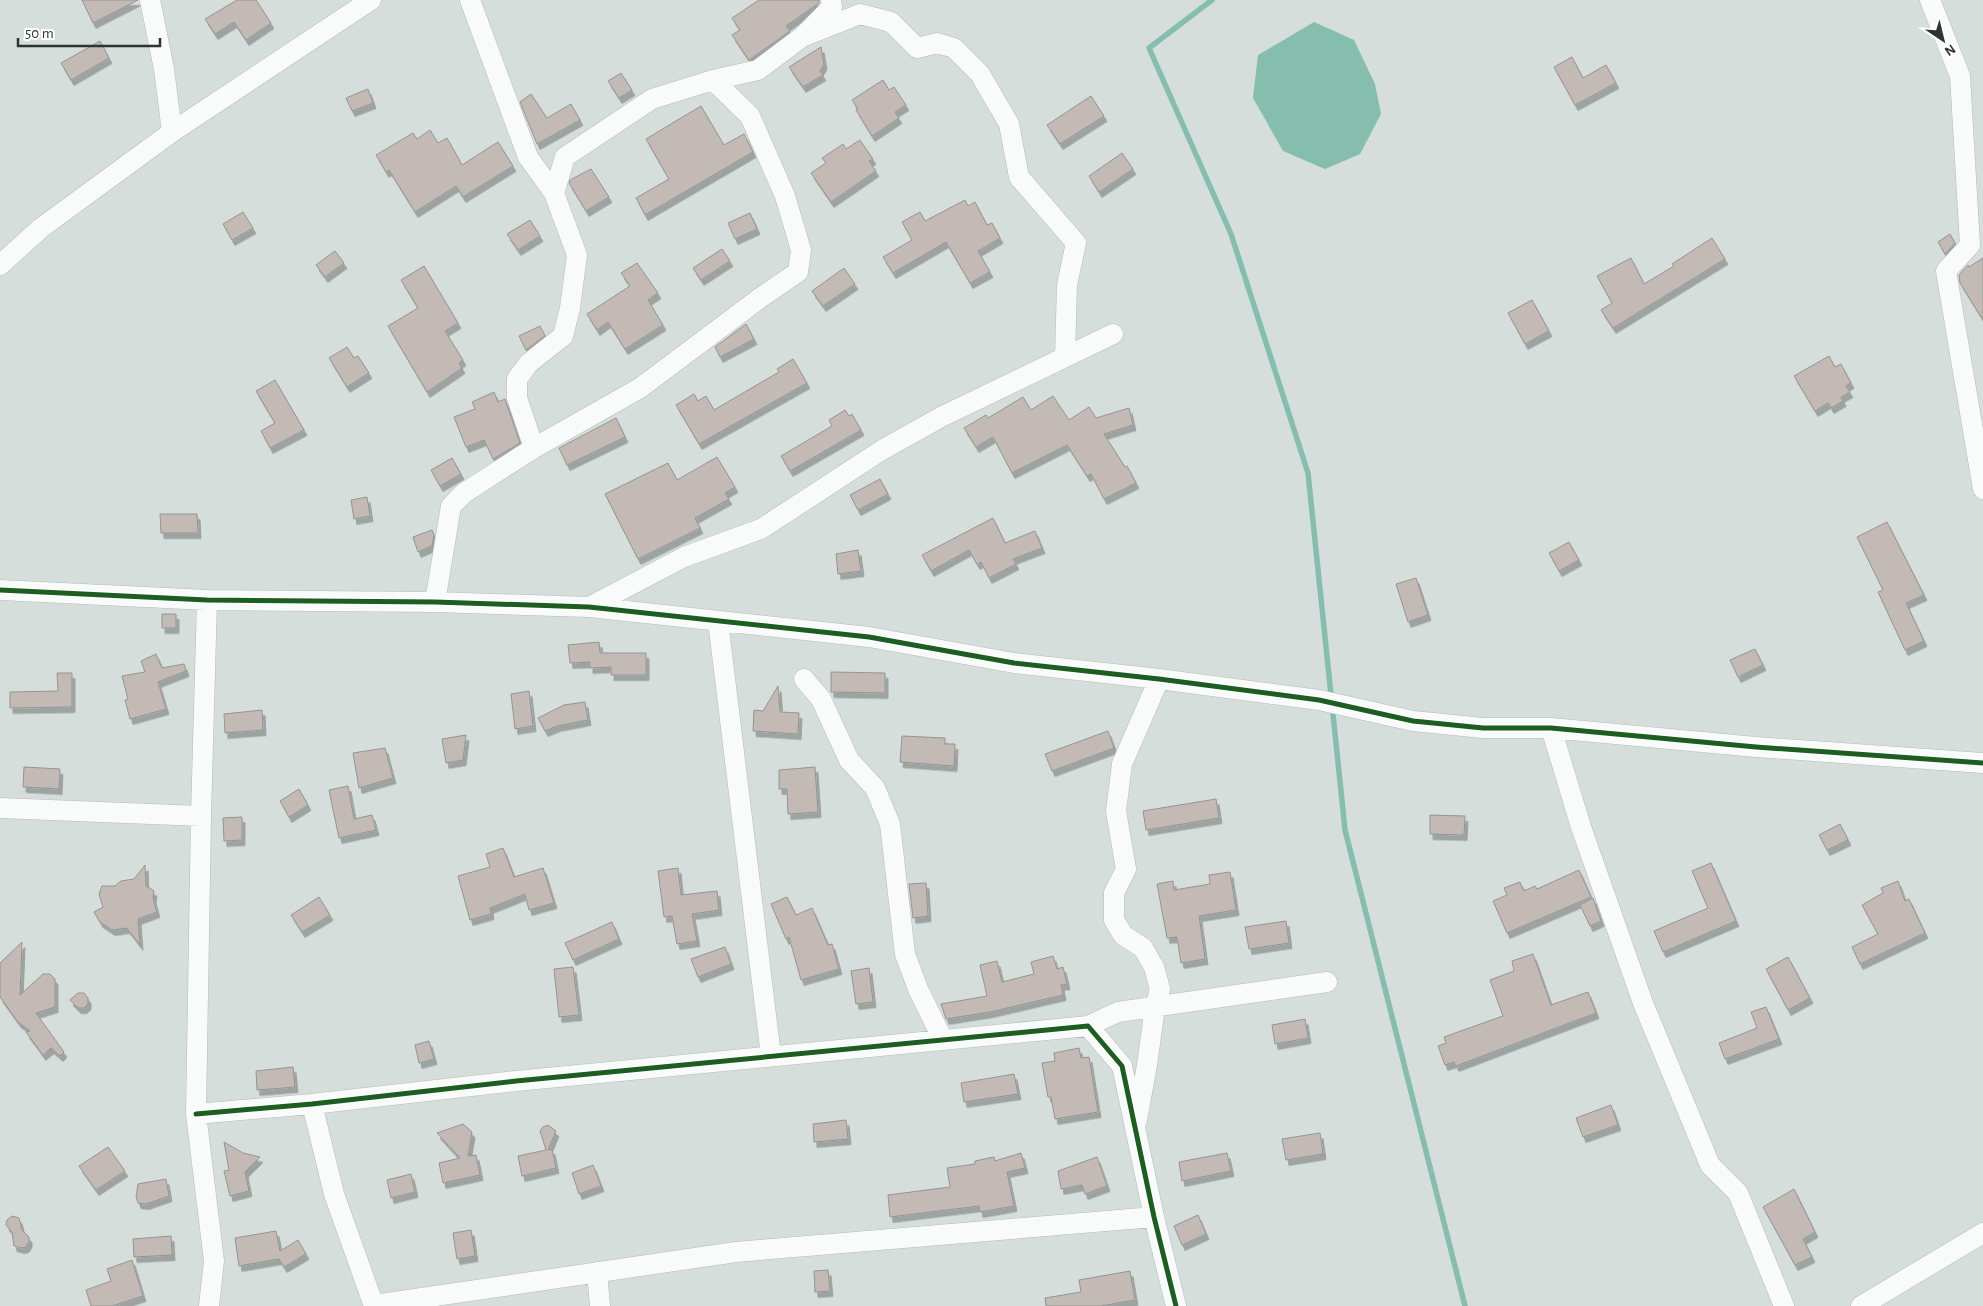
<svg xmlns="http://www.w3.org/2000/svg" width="1983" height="1306" font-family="'Alegreya Sans',sans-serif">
<defs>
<filter id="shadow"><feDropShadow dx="3" dy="5.5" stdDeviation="0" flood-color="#0004"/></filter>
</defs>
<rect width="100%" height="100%" fill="#d6dedc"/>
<path fill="#86beae" d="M1314 22 1354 40 1375 84 1381 114 1360 154 1325 169 1283 151 1253 98 1258 55Z"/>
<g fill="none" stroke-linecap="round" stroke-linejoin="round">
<path stroke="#86beae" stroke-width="5.5" d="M1212 0 1149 48 1231 234 1308 473 1345 830 1465 1306"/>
</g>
<path fill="#c3bab6" stroke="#939493" filter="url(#shadow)" d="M82 0H138L93 23Z
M237 0H256L271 23 246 40 234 22 215 34 205 19Z
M759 0H819V3L786 26 790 31 749 60 732 35 740 30 732 18Z
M100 41 109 58 71 80 61 63Z
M821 47 824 64 820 71 823 75 803 87 789 67Z
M1572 57 1583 78 1606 65 1616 83 1575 105 1554 67Z
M621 73 632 90 619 98 608 81Z
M883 80 889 90 894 87 906 105 895 112 899 118 872 136 856 110 858 109 852 100Z
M368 89 373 103 352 111 346 98Z
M531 94 547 118 571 104 580 120 537 144 520 102Z
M1091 96 1104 116 1060 144 1047 125Z
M701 106 724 145 744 134 753 152 645 215 636 198 669 179 646 139Z
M430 130 438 143 447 138 462 165 498 142 513 166 463 197 456 186 415 212 389 170 386 172 376 155 413 133 417 139Z
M860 140 873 159 869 161 876 171 831 202 811 173 826 163 822 158 843 144 846 149Z
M1122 153 1133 169 1099 192 1089 176Z
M591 169 609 197 586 211 569 183 570 180Z
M965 200 968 206 975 202 987 225 992 223 1000 238 978 251 990 272 970 283 946 242 893 273 883 257 912 240 902 222 920 212 925 221Z
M243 212 253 228 232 240 223 224Z
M750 213 757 229 735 239 728 223Z
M530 220 540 236 518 250 507 234Z
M1950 234 1955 243 1945 254 1938 242Z
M1712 238 1725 259 1613 328 1601 310 1612 303 1597 276 1631 258 1644 284 1674 266 1672 264Z
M722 249 730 261 701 280 693 268Z
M335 251 344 263 325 277 316 265Z
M1983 258V320L1960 283 1959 275 1968 265 1969 267Z
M637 263 658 293 648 300 663 325 625 349 608 322 597 330 587 314 630 286 621 273Z
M424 266 458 323 445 331 463 360 459 363 462 368 427 392 388 326 418 308 401 280Z
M844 268 855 284 823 306 812 291Z
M1532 300 1549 331 1525 344 1508 313Z
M746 324 754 339 720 357 715 347Z
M540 326 545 336 526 350 519 336Z
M347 347 354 358 358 356 369 373 347 387 329 358Z
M1829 356 1835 367 1841 364 1851 383 1846 386 1850 392 1841 397 1843 401 1831 408 1828 403 1815 411 1794 376Z
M793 359 807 383 699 444 676 405 694 394 698 401 706 396 714 410 779 372 777 369Z
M275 380 304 430 270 448 261 431 275 423 256 391Z
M494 392 498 402 505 399 520 443 493 459 484 440 466 447 454 417 475 409 472 402Z
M1053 396 1069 420 1089 407 1096 418 1129 408 1133 425 1104 434 1125 467 1127 466 1136 483 1104 499 1091 474 1087 476 1067 445 1012 473 993 437 976 447 964 428 986 415 988 418 1023 397 1031 410Z
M845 410 849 416 852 414 861 430 790 471 781 456 832 426 829 420Z
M616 418 625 437 567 465 559 448Z
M717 457 735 487 725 493 729 499 695 518 700 528 638 559 605 494 668 463 677 480Z
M452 458 461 474 440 486 431 470Z
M880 479 888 494 858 510 850 495Z
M367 497 370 516 354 519 351 500Z
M160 514H197L198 533H161Z
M993 518 1005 543 1035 531 1042 548 1013 559 1016 564 989 578 981 562 977 564 969 550 931 571 922 555Z
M1887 522 1924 595 1906 603 1924 641 1905 650 1878 592 1883 590 1857 537Z
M432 530 434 535 432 546 418 552 413 537Z
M1569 542 1579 560 1559 571 1549 553Z
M858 550 861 571 838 574 836 554Z
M1416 578 1428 615 1408 622 1396 584Z
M162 614H176V628H162Z
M599 642 600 653H646V675H611V667L590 668V662L570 663 568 645Z
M1755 649 1763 665 1738 677 1730 660Z
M156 654 162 668 184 664 186 671 158 682 166 709 130 719 125 700 128 699 122 676 145 672 141 661Z
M831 672 885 673V693L831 692Z
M57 673H72V707L10 708V692L58 691Z
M778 686 780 712 799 713 798 734 753 731 754 710 763 711Z
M529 691 533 726 515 729 511 694Z
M585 702 588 720 557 726 545 731 538 718 564 705Z
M262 710 263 730 225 733 224 714Z
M1108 731 1114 748 1052 771 1045 754Z
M466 735 463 760 446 763 442 739Z
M902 736 945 738V744H955L954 766 900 762Z
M385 748 393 778 359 788 353 753Z
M24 767 60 769 59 789 23 787Z
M815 767 818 812 788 814 787 789H779V770Z
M348 786 354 819 372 815 376 830 339 838 329 790Z
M299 789 308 805 289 817 280 801Z
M1216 799 1219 818 1146 830 1143 811Z
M1430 815 1465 816 1464 835 1430 834Z
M242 817V840L224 841 223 818Z
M1840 824 1848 840 1827 850 1819 835Z
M503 848 514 877 543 868 554 903 529 910 525 894 490 908 491 914 470 920 458 876 490 867 486 854Z
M1711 863 1736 921 1663 952 1654 931 1708 908 1692 871Z
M145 865 146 886 154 891 153 898 157 912 138 919 140 945 127 928 112 930 100 922 94 912 103 907 99 894 102 886H115L121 881 134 879Z
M678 868 681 895 717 891 719 910 692 914 697 941 677 944 672 916 664 917 658 871Z
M1579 870 1591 897 1507 933 1493 901 1507 895 1504 888 1520 882 1524 891 1535 886 1537 889Z
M1230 872 1236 910 1199 916 1205 959 1181 963 1177 937 1167 938 1157 884 1173 881 1174 890 1210 884 1209 875Z
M1898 881 1905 901 1909 899 1925 933 1860 964 1852 947 1878 934 1862 905 1883 893 1881 888Z
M926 883 928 916 913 918 909 884Z
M319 897 330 915 302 932 291 915Z
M787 897 796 915 812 908 828 945 832 944 839 969 801 980 789 937 786 939 771 904Z
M1593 898 1601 921 1590 926 1580 905Z
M1286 921 1289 943 1249 949 1245 927Z
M612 922 619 939 573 960 565 943Z
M22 942 20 995 43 974H50L55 979V1007L36 1013 64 1052 60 1056 51 1048 43 1055 26 1032 30 1031 18 1022 0 997V963Z
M725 947 731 964 698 977 691 959Z
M1533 954 1551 1005 1588 992 1596 1013 1456 1066 1454 1062 1445 1065 1438 1046 1446 1043 1444 1037 1503 1016 1490 980 1514 971 1512 961Z
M1053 956 1057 969 1063 967 1067 984 1061 985 1063 995 990 1012 946 1019 941 1004 987 996 980 965 997 961 1002 982 1034 974 1031 962Z
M1788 957 1810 998 1788 1010 1766 969Z
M573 967 579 1015 559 1017 554 969Z
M869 968 873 1002 856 1004 851 971Z
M78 993H84L88 998V1004L84 1008H78L70 1000Z
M1766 1007 1779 1039 1725 1059 1719 1043 1757 1028 1751 1012Z
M1305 1019 1308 1038 1275 1044 1272 1025Z
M429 1041 434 1059 419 1063 415 1045Z
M1079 1048 1081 1058 1089 1057 1098 1112 1055 1119 1051 1097H1048L1042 1063 1055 1061 1054 1053Z
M293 1067 295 1087 257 1090 256 1071Z
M1014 1074 1018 1094 964 1102 961 1083Z
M1611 1105 1618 1125 1583 1137 1576 1118Z
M846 1120 848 1139 814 1142 813 1124Z
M463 1124 472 1132 468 1156 476 1155 480 1175 443 1183 439 1163 460 1158 437 1133Z
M548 1125 556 1131 548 1150 552 1149 556 1168 522 1176 518 1156 546 1150 540 1131 543 1127Z
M1320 1133 1323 1154 1286 1160 1282 1139Z
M224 1142 243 1153 260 1157 245 1172 249 1191 230 1196 224 1171 229 1170Z
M108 1147 125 1171 96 1190 79 1166Z
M1021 1153 1025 1168 1007 1172 1014 1206 980 1212 979 1206 890 1217 888 1195 950 1187 947 1168 975 1164V1161L994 1157 995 1161Z
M1227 1153 1231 1171 1182 1181 1179 1162Z
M1097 1157 1107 1186 1085 1194 1082 1185 1061 1189 1058 1171Z
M593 1165 601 1186 579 1194 572 1173Z
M411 1174 415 1192 391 1198 387 1180Z
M166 1179 169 1196 146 1204 138 1203 136 1197 138 1184Z
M1794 1189 1815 1232 1803 1239 1812 1257 1795 1265 1763 1207Z
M1198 1215 1206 1234 1182 1245 1174 1226Z
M12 1216 19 1218 22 1230 29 1237V1242L26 1247 21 1248 14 1246 12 1232 6 1225 7 1220Z
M471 1230 475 1256 457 1259 453 1233Z
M276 1231 280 1251 298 1240 306 1254 284 1267 279 1259 239 1266 235 1238Z
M171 1236 172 1255 134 1257 133 1239Z
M132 1260 143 1296 112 1306H91L86 1290 111 1281 107 1269Z
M828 1270 830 1291 815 1292 814 1271Z
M1130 1271 1135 1300 1101 1306H1046L1045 1298 1081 1292 1079 1280Z"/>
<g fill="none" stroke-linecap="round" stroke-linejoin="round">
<defs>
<path id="street" d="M150 0 164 69 172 132
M470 0 528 157 554 193 577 255 570 308 563 336 529 363 517 379V398L534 448
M1930 0 1960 76 1970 245 1946 271 1983 489
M802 37 860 14 891 22 917 48 937 43 954 48 980 74 1009 124 1019 177 1076 243 1067 285 1065 357
M554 193 565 157 652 99 713 80 758 70 802 37 832 7 831 0
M0 265 41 228 172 132 371 0
M0 590 207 600 435 602 589 607 869 637 1014 663 1159 679 1319 700 1413 721 1483 728H1551L1756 747 1983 763
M207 600 201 816 196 1114 214 1261 209 1306
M435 602 451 506 464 493 534 448 640 388 760 298 798 272 801 250 785 196 750 116 713 80
M589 607 684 557 761 529 882 450 941 417 1113 334
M718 621 771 1056
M804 679 821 699 849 760 875 788 890 824 905 954 918 989 943 1040
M1551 728 1581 827 1643 1003 1710 1165 1738 1193 1784 1306
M0 808 201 816
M1088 1026 1118 1012 1327 982
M312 1104 334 1194 374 1306
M196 1114 312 1104 516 1081 1088 1026 1122 1066 1154 1217 1176 1306
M1137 1120 1147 1065 1155 1007 1160 989 1154 967 1143 948 1123 935 1114 920V893L1126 869 1116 811 1122 764 1159 679
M597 1272 600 1306
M374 1305 736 1252 1154 1217
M1861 1306 1983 1233"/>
</defs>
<use href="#street" stroke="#b5bbb9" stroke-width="21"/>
<use href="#street" stroke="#f9fafa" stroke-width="20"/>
<defs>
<path id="cycleway" d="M0 590 207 600 435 602 589 607 869 637 1014 663 1159 679 1319 700 1413 721 1483 728H1551L1756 747 1983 763
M196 1114 312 1104 516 1081 1088 1026 1122 1066 1154 1217 1176 1306"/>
</defs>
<use href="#cycleway" stroke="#fff" stroke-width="8"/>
<use href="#cycleway" stroke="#1b5e20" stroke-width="5"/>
</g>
<g transform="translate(1943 40) rotate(145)" stroke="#ffffff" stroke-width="4" paint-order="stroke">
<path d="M0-4L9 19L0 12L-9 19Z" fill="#2e3432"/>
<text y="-8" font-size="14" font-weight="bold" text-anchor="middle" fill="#2e3432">N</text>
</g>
<path d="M18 38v8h142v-8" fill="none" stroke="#2e3432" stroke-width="2.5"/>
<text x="25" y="38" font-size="15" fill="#2e3432" stroke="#ffffff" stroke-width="4" paint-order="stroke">50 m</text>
</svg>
